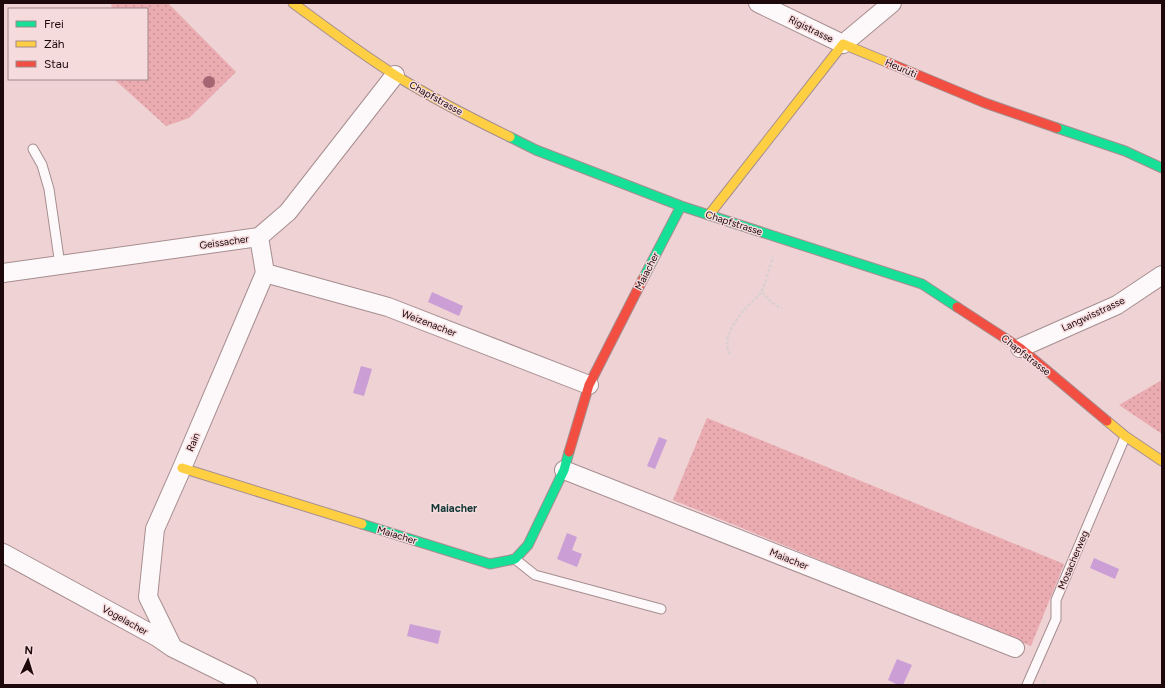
<svg xmlns="http://www.w3.org/2000/svg" width="1165" height="688" font-family="Figtree,sans-serif">
<defs>
<pattern id="grass-dots" width="8" height="8" patternUnits="userSpaceOnUse"><rect width="8" height="8" fill="#eaabb1"/><path d="M2 2h.1M6 6h.1" fill="none" stroke="#c89297" stroke-width="1.8" stroke-linecap="round"/></pattern>
</defs>
<rect width="100%" height="100%" fill="#efd2d4"/>
<path fill="url(#grass-dots)" d="M111 3H168L236 72 189 118 166 126 114 79H147V9H112Z
M1162 380V434L1119 405Z
M707 418 1064 564 1031 646 673 500Z"/>
<path fill="#cb9ed6" d="M432 292 463 306 459 316 428 302Z
M361 366 372 369 364 396 353 393Z
M659 437 667 440 655 469 647 466Z
M567 533 577 537 572 550 582 554 577 567 557 559Z
M1094 558 1119 569 1115 579 1090 568Z
M410 624 441 631 438 644 407 636Z
M897 659 912 665 903 685H898L888 680Z"/>
<g fill="none" stroke-linecap="round" stroke-linejoin="round">
<defs>
<path id="lane" d="M33 149 42 165 49 189 60 265
M515 559 535 575 661 609
M1027 685 1056 619V600L1125 437"/>
<path id="street" d="M758 3 843 44 892 3
M3 273 259 237 288 212 395 75
M265 273 388 307 589 385
M1020 348 1117 305 1162 275
M564 470 1015 648
M3 553 157 637 173 648 248 685
M173 648 148 597 155 529 182 468 265 273 259 237"/>
<path id="fast" d="M1057 128 1125 151 1162 168
M510 137 536 150 681 206 922 284 957 307
M643 279 681 206
M362 524 490 564 515 559 528 545 564 470 569 452"/>
<path id="slow" d="M293 3C327 28 360 53 395 75 432 98 471 118 510 137
M709 215 843 44 889 63
M1107 421 1125 436 1162 461
M182 468 362 524"/>
<path id="jam" d="M889 63 985 103 1057 128
M957 307 1020 348 1107 421
M569 452 589 385 643 279"/>
</defs>
<use href="#lane" stroke="#a68e90" stroke-width="11"/>
<use href="#street" stroke="#a68e90" stroke-width="20"/>
<use href="#fast" stroke="#a68e90" stroke-width="11"/>
<use href="#slow" stroke="#a68e90" stroke-width="11"/>
<use href="#jam" stroke="#a68e90" stroke-width="11"/>
<path stroke="#dad0d1" stroke-width="2.5" stroke-dasharray="3 2" stroke-linecap="butt" d="M762 292C768 299 773 305 782 308
M730 354C721 340 735 321 744 310 749 304 756 299 761 292 765 286 770 265 773 257
M1043 681 1047 685"/>
<use href="#lane" stroke="#fdf8f9" stroke-width="9"/>
<use href="#street" stroke="#fdf8f9" stroke-width="18"/>
<use href="#fast" stroke="#16e098" stroke-width="9"/>
<use href="#slow" stroke="#ffcf43" stroke-width="9"/>
<use href="#jam" stroke="#f24e42" stroke-width="9"/>
</g>
<circle fill="#a66573" cx="209" cy="82" r="6"/>
<g text-anchor="middle" dominant-baseline="central" stroke-width="3" stroke-linejoin="round" paint-order="stroke">
<g font-size="10" fill="#1d080b" stroke="#f6dbdd">
<text transform="translate(811 29) rotate(26)">Rigistrasse</text>
<text transform="translate(901 68) rotate(23)">Heurüti</text>
<text transform="translate(436 98) rotate(29)">Chapfstrasse</text>
<text transform="translate(734 223) rotate(18)">Chapfstrasse</text>
<text transform="translate(224 242) rotate(-8)">Geissacher</text>
<text transform="translate(647 271) rotate(-63)">Maiacher</text>
<text transform="translate(1093 314) rotate(-25)">Langwisstrasse</text>
<text transform="translate(429 323) rotate(21)">Weizenacher</text>
<text transform="translate(1026 355) rotate(38)">Chapfstrasse</text>
<text transform="translate(193 442) rotate(-67)">Rain</text>
<text transform="translate(397 535) rotate(17)">Maiacher</text>
<text transform="translate(789 559) rotate(22)">Maiacher</text>
<text transform="translate(1073 560) rotate(-67)">Mosacherweg</text>
<text transform="translate(125 620) rotate(29)">Vogelacher</text>
</g>
<g font-size="11" font-weight="bold" fill="#143736" stroke="#f6dbdd">
<text x="454" y="508">Maiacher</text>
</g>
</g>
<rect width="1165" height="688" fill="none" stroke="#1d080b" stroke-width="8"/>
<rect x="8" y="8" width="140" height="72" fill="#f6dbdd" stroke="#9f8789"/>
<rect x="16" y="21" width="20" height="6" fill="#16e098" stroke="#9f8789"/>
<text x="44" y="28" font-size="12" fill="#1d080b">Frei</text>
<rect x="16" y="41" width="20" height="6" fill="#ffcf43" stroke="#9f8789"/>
<text x="44" y="48" font-size="12" fill="#1d080b">Zäh</text>
<rect x="16" y="61" width="20" height="6" fill="#f24e42" stroke="#9f8789"/>
<text x="44" y="68" font-size="12" fill="#1d080b">Stau</text>
<g transform="translate(28 660) rotate(4)" stroke="#f6dbdd" stroke-width="3" paint-order="stroke">
<path d="M0-3L7 15L0 10L-7 15Z" fill="#1d080b"/>
<text y="-6" font-size="11" font-weight="bold" text-anchor="middle" fill="#1d080b">N</text>
</g>
</svg>
